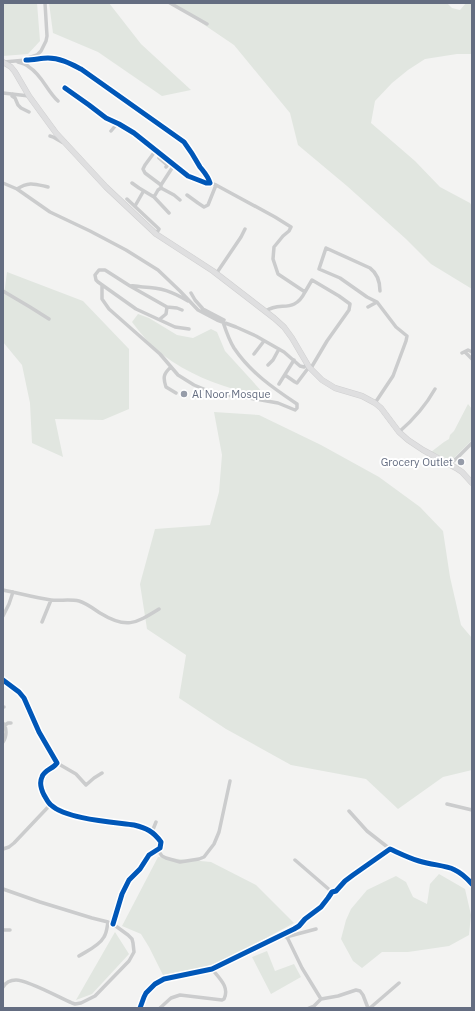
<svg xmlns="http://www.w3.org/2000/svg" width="475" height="1011" font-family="'IBM Plex Sans',sans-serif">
<rect width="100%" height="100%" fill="#f3f3f2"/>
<path fill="#e1e6e0" d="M3 3H37L40 41 28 54 3 56Z
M49 3H109L141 44 191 90 162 96 98 52 53 33Z
M172 3H447L452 8 460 10 466 3H472V54H457L425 59 408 70 392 83 375 101 371 123 415 161 440 187 470 203 472 206V289L431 264 406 239 347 186 298 145 290 113 234 45Z
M7 272 83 301 129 349V409L103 420 55 419 63 457 32 443 30 403 22 365 3 342V303Z
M138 314 149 318 177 335 193 338 211 329 217 332 225 351 265 395C262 395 259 396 256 396 253 396 248 393 245 392 216 385 187 373 163 355 151 346 141 334 132 322Z
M468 404 472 409V440L454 458 450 460 431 452 444 442 449 439 450 435 454 431Z
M214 412 259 415 321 445 379 477 420 507 443 531 450 577 461 625 472 638V770L443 777 398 809 366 779 291 765 226 729 179 698 186 655 147 629 140 584 155 529 210 525 219 492 222 455Z
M158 857 211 862 256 885 294 923 225 960 205 967 163 975 149 947 141 934 122 926Z
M439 874 465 889 471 915 469 935 449 946 408 952H382L362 968 353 961 341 939 346 920 351 909 367 890 396 876 406 882 413 897 427 904 430 884Z
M115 932 129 954 92 994 76 1000Z
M267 951 275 971 294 964 301 977 271 994 252 957Z"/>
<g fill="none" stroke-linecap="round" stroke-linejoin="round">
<defs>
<path id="secondary" d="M3 62 11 67 15 72 29 96 56 133 106 187 156 234 213 271 274 318 284 327 292 338 309 367 322 380 335 388 362 396 375 403 381 408 399 432 408 440 423 450 456 468 462 472 472 483"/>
</defs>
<use href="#secondary" stroke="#d0d0d1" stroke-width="6"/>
<path stroke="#cbcccd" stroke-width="3.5" d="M170 3 207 24
M26 60C34 60 41 58 48 58 60 58 71 64 81 69L184 142C190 150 195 158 200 167 204 172 208 176 210 183H206L188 176 134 133 119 124 106 118 89 105 65 88
M4 62 26 60 28 58 37 55 41 51 46 41 47 36 45 3
M18 62C22 63 26 64 29 67 42 75 47 91 58 101
M3 93 29 96
M13 94 12 96 15 98 18 105 21 108 29 112
M111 131 116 125 119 124
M50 136C56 137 59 142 65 143
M156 150 145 165 143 169 145 173 161 185
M161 154 159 158 166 164 167 166 166 167
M174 165 161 185V188L174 195 180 200
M3 183 17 189 50 212 90 231 126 250 158 270 180 291 198 310 217 320 236 327 256 336 284 352 300 366 304 367 307 364
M132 183 139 188 154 197
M210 183 216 185 275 217 291 227 289 231 283 236 274 247 273 259 278 274 305 292C294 314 280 301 266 311
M161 188 158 190 154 197 169 213
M17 189C29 181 35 184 48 187
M187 195 198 203 204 207 208 205 216 185
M127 199 159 229 156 234
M135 206 143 192
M216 274 241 237 245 229
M102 286V299L109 309 160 354 178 375 194 385 218 395 238 396 278 403 295 410 297 408V404C273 388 250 372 234 348 229 340 226 331 223 322
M130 286C135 285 138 287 143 287 162 288 171 291 188 301
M3 291 8 294 30 307 49 319
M305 292 312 280 339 296 350 304 349 310 327 341 311 368
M191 293 195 300 203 309 224 320
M377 302 367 297 340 278 319 269 326 248 370 268C378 274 380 282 380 291
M368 307 377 302 396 327 407 336 406 341 393 376 375 403
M182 310 177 308 167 307 130 286 105 270H99L95 275 96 280 98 282 136 309 175 327 189 329
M160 319 166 314 167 307
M465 352 472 359
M462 353 468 350 472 352
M254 354 264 341
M268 365 273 360 279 349
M171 367C163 374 163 378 166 387L176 393
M285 375 295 382 297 383 309 367
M279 384 294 360
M399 432C413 420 426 405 435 389
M449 464 456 459 472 443
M3 590C18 593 36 598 51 600 60 601 70 599 79 601 86 603 94 609 100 613 126 629 135 624 159 609
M3 616 9 604 13 592
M42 622 51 600
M3 680 19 692 24 698 39 732 57 763C53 769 44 770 42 777 39 783 41 789 44 795 46 798 48 803 51 805 66 819 112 822 134 825 146 828 153 831 161 842L160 848 149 855 140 869 129 880 122 894 113 924
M3 707H4
M3 723C7 728 7 736 3 742
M5 725 8 723H11
M57 763 76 774 86 785 94 778 102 773
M447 804 472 810
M349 811 367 831 390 849
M152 832 156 822
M3 849 9 847 14 843 50 805
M157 849 162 856 166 858 180 862 199 859 204 857 214 844 219 832 230 781
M295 860 332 892
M3 889 40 902 92 918 108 922 113 924 128 935 132 939 133 943 134 952 129 961 95 996 81 1003 75 1004 72 1003C60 998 28 980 16 980 10 980 6 982 3 987
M3 930H10
M284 934 288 939 302 968 321 999
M286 937 316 929
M79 956C87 951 99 946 104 937 107 932 107 927 108 922
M140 1008 144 997 146 993 155 984 164 979 212 969 294 929 299 926 305 919 321 907 328 898 332 892 336 891 345 881 353 875 390 849C399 853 409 858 419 861 443 868 454 863 472 884
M160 1008 171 998 180 995 222 1000 224 999C230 987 219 978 212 969
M309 1008 314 1006 321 999 338 996 356 990 360 991 363 995 368 1008
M370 1008 399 983"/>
<use href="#secondary" stroke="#dfdfe0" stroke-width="5"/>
<defs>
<path id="cycleway" d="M26 60C34 60 41 58 48 58 60 58 71 64 81 69L184 142C190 150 195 158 200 167 204 172 208 176 210 183H206L188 176 134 133 119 124 106 118 89 105 65 88
M3 680 19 692 24 698 39 732 57 763C53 769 44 770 42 777 39 783 41 789 44 795 46 798 48 803 51 805 66 819 112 822 134 825 146 828 153 831 161 842L160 848 149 855 140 869 129 880 122 894 113 924
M140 1008 144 997 146 993 155 984 164 979 212 969 294 929 299 926 305 919 321 907 328 898 332 892 336 891 345 881 353 875 390 849C399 853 409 858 419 861 443 868 454 863 472 884"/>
</defs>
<use href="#cycleway" stroke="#fff" stroke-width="8"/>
<use href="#cycleway" stroke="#0057b8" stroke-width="5"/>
</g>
<g fill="#969ca9" stroke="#fff" stroke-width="1.5">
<circle cx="184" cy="394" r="4"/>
<circle cx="461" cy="462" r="4"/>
</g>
<g text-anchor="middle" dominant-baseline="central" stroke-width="4" stroke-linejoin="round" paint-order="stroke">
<g font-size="11" fill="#646d81" stroke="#fff" text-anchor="start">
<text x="192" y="394">Al Noor Mosque</text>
<text x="453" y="462" text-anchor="end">Grocery Outlet</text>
</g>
</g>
<rect width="475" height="1011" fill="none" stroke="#646d81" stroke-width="8"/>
</svg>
